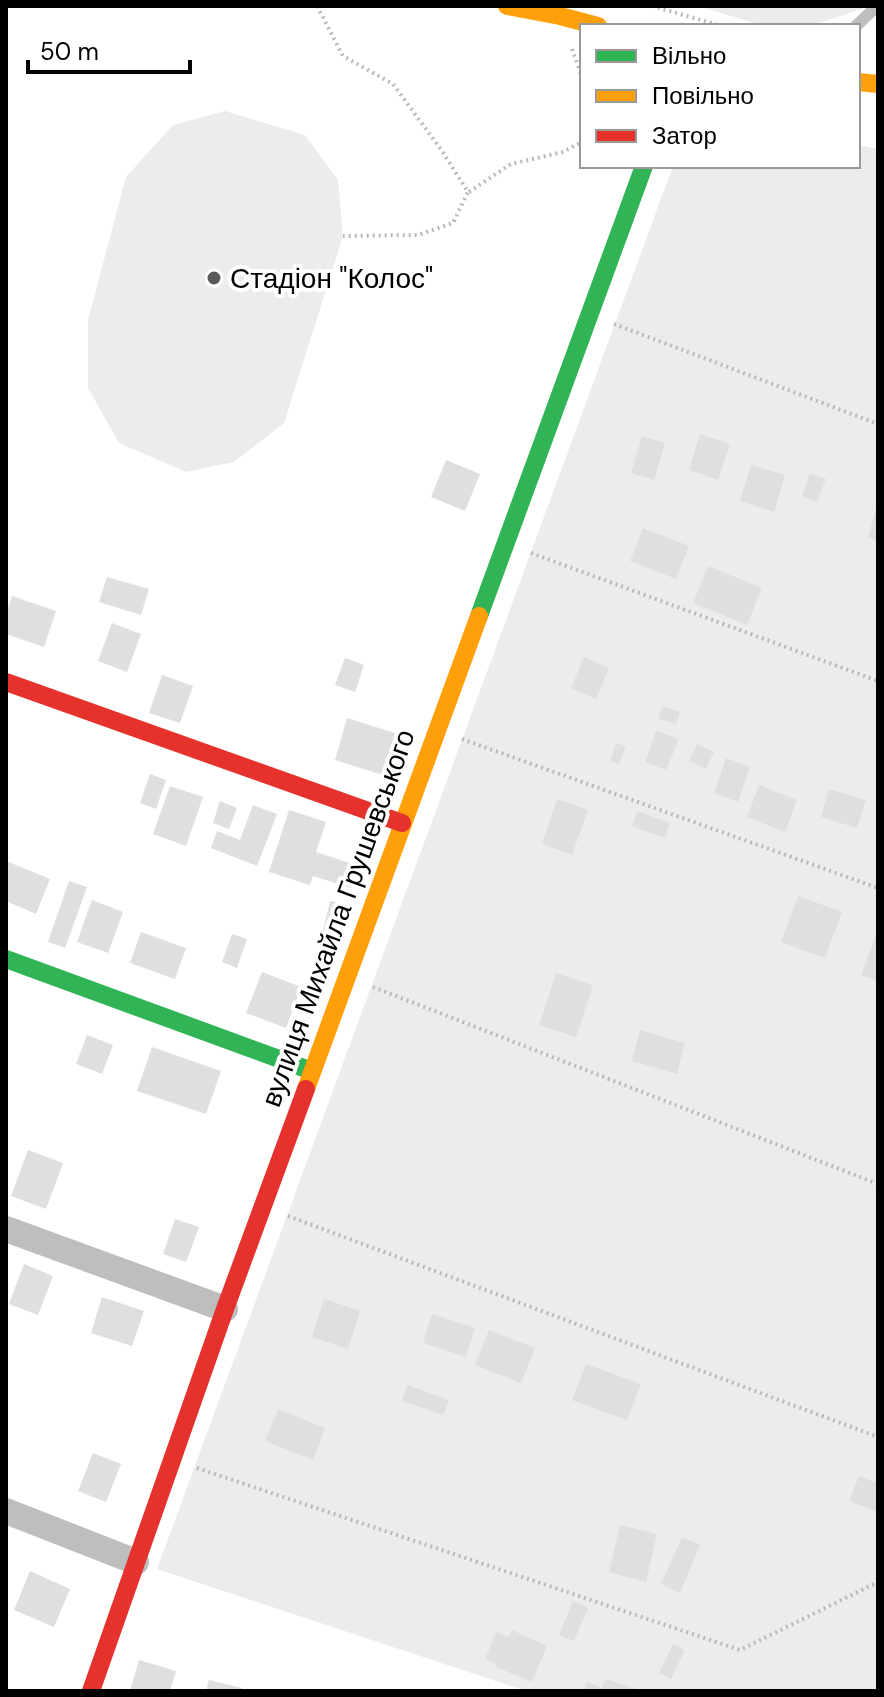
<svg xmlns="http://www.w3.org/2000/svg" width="884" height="1697" font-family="'DM Sans',sans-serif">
<rect width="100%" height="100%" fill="#fff"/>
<path fill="#ececec" d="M698 6H870L810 26H764Z
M225 111 305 135 338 180 343 236 284 423 234 462 186 472 119 443 88 388V320L126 177 173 125Z
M858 145 878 149V1691H526L157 1569 673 166H858Z"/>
<path fill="#dfdfdf" d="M700 434 730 444 718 480 689 470Z
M642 436 665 443 654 480 631 473Z
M446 460 480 474 465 511 431 497Z
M751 465 785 475 774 512 740 501Z
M810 473 826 479 817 502 802 496Z
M877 505H878V540L868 538Z
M643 528 689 546 676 579 630 561Z
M708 566 762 588 747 625 693 603Z
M107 577 149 589 141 615 99 602Z
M12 596 56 611 44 647 6 634V614Z
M112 623 141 634 127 672 98 661Z
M584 657 609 668 596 699 571 688Z
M345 658 364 665 355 692 335 685Z
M162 675 193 686 180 723 149 713Z
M662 706 680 712 676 724 658 719Z
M347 718 398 734 386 776 335 760Z
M656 731 679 739 666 770 645 762Z
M616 743 626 746 619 764 610 761Z
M697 744 714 752 706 769 689 761Z
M726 758 750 767 738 802 714 793Z
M150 774 166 780 156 809 140 803Z
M759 785 797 800 785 832 747 817Z
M170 786 203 797 186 846 153 834Z
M829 789 866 800 857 828 821 817Z
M557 799 588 810 572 855 542 844Z
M220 801 237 808 229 829 213 823Z
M253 805 277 814 257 866 211 848 217 831 240 840Z
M289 810 326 822 316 852 359 866 351 888 313 876 310 885 269 872Z
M637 811 670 823 665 838 632 826Z
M6 861 50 879 36 914 6 901Z
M69 881 87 887 65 948 48 942Z
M798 896 842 912 825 958 781 942Z
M92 900 123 912 108 953 77 942Z
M330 901 344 904 337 934 323 931Z
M878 930V981L861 975Z
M141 932 186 948 175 979 130 963Z
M232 934 247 939 237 968 222 962Z
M262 972 301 987 286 1028 246 1013Z
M556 973 593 985 576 1037 539 1025Z
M640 1030 685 1043 677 1074 632 1061Z
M87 1035 113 1045 102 1074 76 1064Z
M152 1047 221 1071 206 1114 137 1091Z
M28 1150 63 1163 46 1209 11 1196Z
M175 1219 199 1227 186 1262 163 1254Z
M24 1264 53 1276 38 1315 9 1304Z
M102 1297 144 1311 132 1346 91 1333Z
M324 1299 360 1311 348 1349 312 1337Z
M432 1314 475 1328 466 1357 423 1343Z
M489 1330 535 1348 521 1383 475 1365Z
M586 1364 641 1384 627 1420 572 1400Z
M407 1385 449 1400 443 1415 402 1401Z
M278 1409 325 1428 313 1460 265 1441Z
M93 1453 121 1464 106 1502 78 1491Z
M859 1476 878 1483V1512L849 1501Z
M620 1525 657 1534 646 1582 609 1572Z
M682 1537 700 1545 680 1593 661 1584Z
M30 1571 70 1589 54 1627 14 1610Z
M573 1601 588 1608 574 1641 559 1635Z
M512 1630 547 1646 532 1682 496 1667 497 1664 485 1659 496 1632 509 1637Z
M673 1644 685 1650 671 1679 659 1673Z
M139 1660 176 1671 170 1691H130Z
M605 1679 641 1690 640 1691H584L587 1682 602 1688Z
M209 1680 242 1688 241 1691H206Z"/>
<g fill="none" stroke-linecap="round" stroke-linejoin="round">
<path stroke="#b9b9b9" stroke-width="4" stroke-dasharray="2 4" stroke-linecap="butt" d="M317 6 343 56 393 84 442 151 468 192 453 223 418 235 343 236
M652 6 722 26
M572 49 582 77
M469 192 511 164 563 152 582 142
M614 324 878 424
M531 553 878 681
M462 739 878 888
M373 987 878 1184
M288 1216 878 1437
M197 1468 740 1650 878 1582"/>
<path stroke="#bebebe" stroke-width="12" d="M856 26 877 6"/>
<path stroke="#bebebe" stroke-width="26" d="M6 1229 225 1309
M6 1511 136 1562"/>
<path stroke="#30b455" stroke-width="18" d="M479 616 644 166
M6 959 312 1071"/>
<path stroke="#ff9f0a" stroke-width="18" d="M507 6 560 16 598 26
M858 82 878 84
M306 1089 479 616"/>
<path stroke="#e5322d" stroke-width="18" d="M6 682 402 823
M91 1691 225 1309 306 1089"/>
</g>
<circle fill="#595959" stroke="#fff" stroke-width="3" cx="214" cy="278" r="8"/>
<g text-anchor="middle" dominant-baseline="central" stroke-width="8" stroke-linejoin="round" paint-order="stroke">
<g font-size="28" fill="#000" stroke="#fff" text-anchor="start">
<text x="230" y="278">Стадіон "Колос"</text>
</g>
<g font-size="28" fill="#000" stroke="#fff">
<text transform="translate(338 918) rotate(-70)">вулиця Михайла Грушевського</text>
</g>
</g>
<rect width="884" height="1697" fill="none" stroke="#000000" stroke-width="16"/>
<rect x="580" y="24" width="280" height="144" fill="#ffffff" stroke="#999999" stroke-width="2"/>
<rect x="596" y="50" width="40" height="12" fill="#30b455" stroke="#999999" stroke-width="2"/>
<text x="652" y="64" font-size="24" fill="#000000">Вільно</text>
<rect x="596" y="90" width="40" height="12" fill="#ff9f0a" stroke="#999999" stroke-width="2"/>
<text x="652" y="104" font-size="24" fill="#000000">Повільно</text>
<rect x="596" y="130" width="40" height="12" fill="#e5322d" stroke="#999999" stroke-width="2"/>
<text x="652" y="144" font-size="24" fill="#000000">Затор</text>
<path d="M28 60v12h162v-12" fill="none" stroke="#000000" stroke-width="4"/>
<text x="40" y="60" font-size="24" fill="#000000" stroke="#ffffff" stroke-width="6" paint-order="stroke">50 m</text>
</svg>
